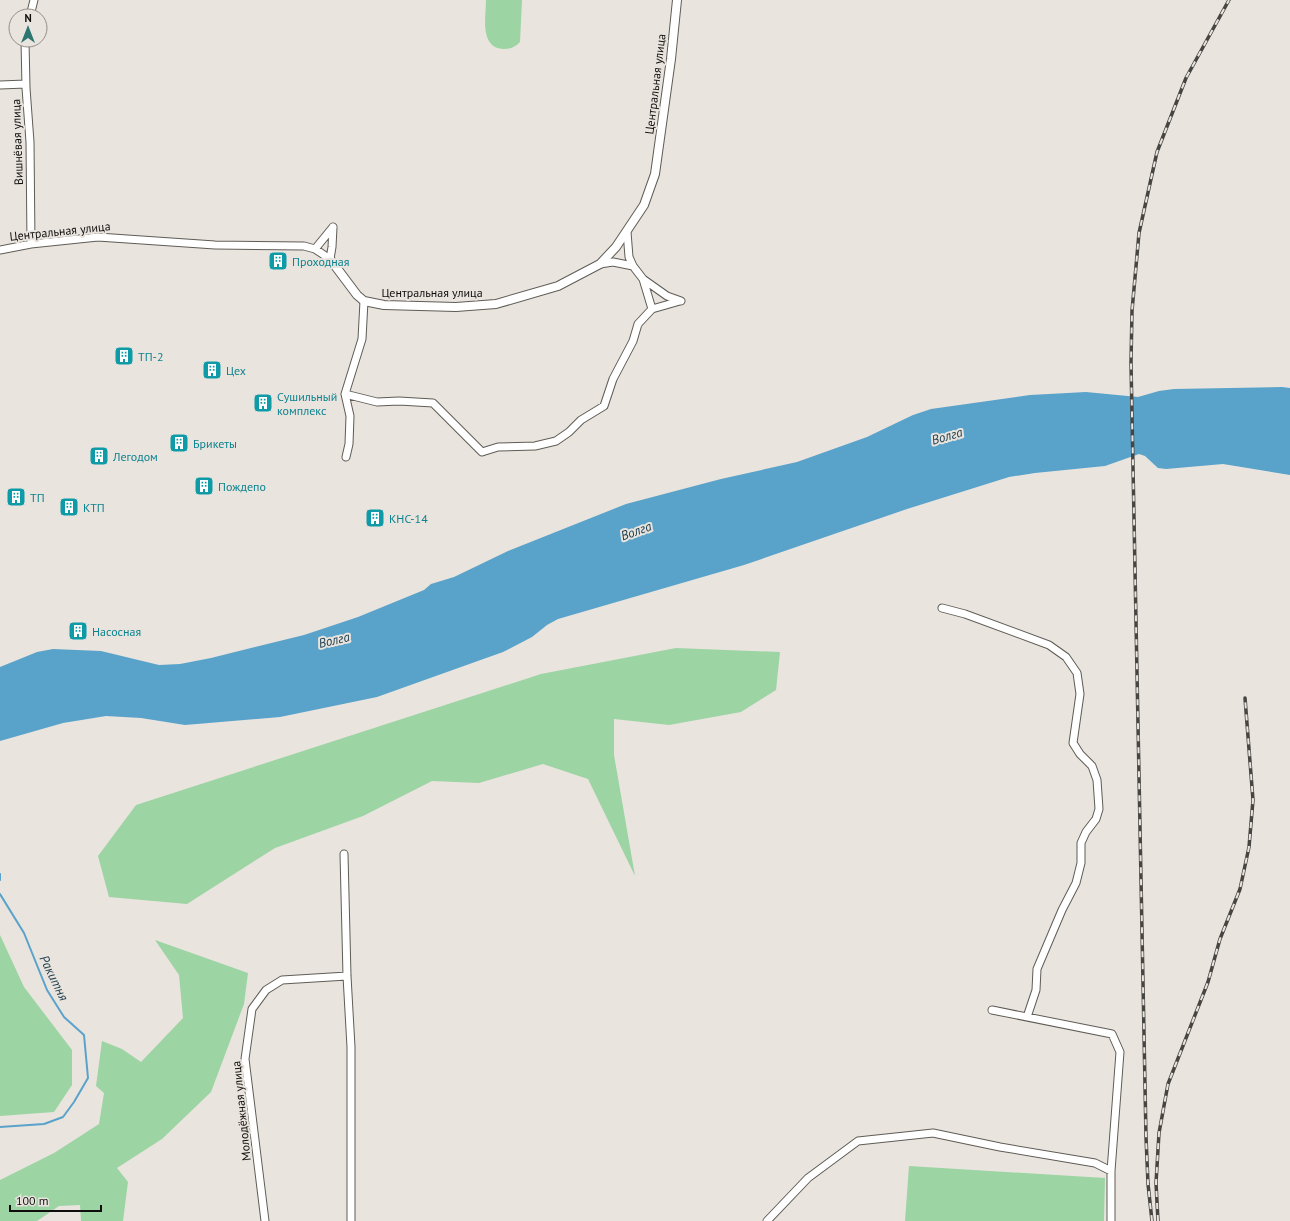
<svg xmlns="http://www.w3.org/2000/svg" width="1290" height="1221" viewBox="0 0 1290 1221" font-family="'PT Sans',sans-serif">
<style>
.green{fill:#9cd4a3}
.water{fill:#59a2ca}
.lines{fill:none;stroke-linecap:round;stroke-linejoin:round}
.stream{stroke:#59a2ca;stroke-width:2}
.minor-casing{stroke:#5f5c56;stroke-width:9}
.tertiary-casing{stroke:#5f5c56;stroke-width:10}
.minor{stroke:#fff;stroke-width:7}
.tertiary{stroke:#fff;stroke-width:8}
.rail-casing{stroke:#474542;stroke-width:3.5}
.rail{stroke:#e9e4de;stroke-width:2;stroke-dasharray:6;stroke-linecap:butt}
.labels{text-anchor:middle;dominant-baseline:central;stroke-width:4;stroke-linejoin:round;paint-order:stroke}
.street-label{font-size:12px;fill:#0f0e0c;stroke:#e9e4de}
.culture-label{font-size:12px;fill:#0d838f;stroke:#e9e4de;text-anchor:start}
.water-label{font-size:13px;font-style:italic;fill:#1b3c4d;stroke:#e9e4de}
</style>
<rect width="100%" height="100%" fill="#e9e4de"/>
<path class="green" d="M486,0H522L520,42C515,47 511,49 504,49C479,48 486,17 486,0Z
M676,648L780,652L776,690L741,712L669,725L614,719V755L635,876L588,779L543,764L479,783L432,781L363,816L275,848L187,904L109,897L98,856L136,805L541,674Z
M0,935L24,987L72,1050V1085L54,1112L0,1116Z
M155,940L248,973L244,1004L211,1092L162,1139L117,1168L128,1182L123,1221H81L80,1205L59,1206L37,1221H0V1180L54,1153L99,1124L104,1093L96,1086L102,1041L122,1049L141,1062L183,1018L179,975Z
M909,1166L1105,1178L1104,1221H905Z"/>
<path class="water" d="M1282,387L1290,388V475L1223,464L1166,469L1158,468L1145,456L1139,454L1105,466L1035,473L1009,477L907,509L744,565L558,619L547,625L532,637L503,652L377,697L280,717L185,725L141,718L106,716L63,723L0,741V667L37,652L53,649L101,651L159,665L180,664L211,658L304,635L358,617L424,590L431,584L454,577L508,551L626,504L721,479L797,462L867,437L913,415L931,409L1030,395L1086,392L1138,397L1159,391L1174,389Z"/>
<g class="lines">
<path class="stream" d="M0,874V880
M0,894L24,933L47,990L64,1017L84,1035L88,1078L74,1102L63,1117L44,1124L0,1127"/>
<defs>
<path id="minor" d="M30,16L34,0
M25,40L26,88L30,142L31,244
M0,85L26,84
M627,232L629,257L633,266L643,279L652,309
M315,249L333,227
M0,250L31,244L98,237L215,245L304,246L315,249L330,259L332,247L333,227
M600,264L613,262L633,266
M643,279L667,296L681,301
M652,309L680,301
M345,394L377,402L399,401L433,403L482,452L498,447L535,446L556,441L569,432L581,420L604,406L613,379L633,341L638,324L652,309
M346,457L349,444L350,416L345,394L362,339L364,301
M942,608L965,614L1049,645L1066,657L1077,673L1080,694L1073,743L1080,754L1092,766L1097,780L1099,809L1096,819L1086,832L1081,843V863L1076,883L1062,910L1037,969L1036,990L1027,1017
M344,854L347,976L351,1047V1221
M992,1010L1112,1034L1120,1052L1111,1171V1221
M265,1221L245,1059L252,1009L266,990L282,980L347,976
M767,1221L808,1178L858,1141L933,1133L1000,1147L1095,1163L1111,1171"/>
<path id="tertiary" d="M330,259L357,295L364,301L384,305L456,307L496,304L558,286L600,264L616,247L644,205L655,174L671,59L677,0"/>
</defs>
<use href="#minor" class="minor-casing"/>
<use href="#tertiary" class="tertiary-casing"/>
<use href="#minor" class="minor"/>
<use href="#tertiary" class="tertiary"/>
<defs>
<path id="rail" d="M1152,1221L1148,1184L1146,1137L1131,363L1132,311L1139,233L1157,152L1186,78L1229,0
M1158,1221L1156,1183L1159,1133L1168,1084L1208,982L1220,939L1240,889L1249,847L1253,800L1245,698"/>
</defs>
<use href="#rail" class="rail-casing"/>
<use href="#rail" class="rail"/>
</g>
<defs>
<symbol id="building-square" viewBox="-11 -11 22 22"><rect x="-9" y="-9" width="18" height="18" rx="4" fill="#0f9aa8" stroke="#e9e4de"/><path d="M-4-6H4V6H1V3H-1V6H-4ZM-2.5-4.3h1.7v1.8h-1.7ZM.8-4.3h1.7v1.8H.8ZM-2.5-1h1.7V.8h-1.7ZM.8-1h1.7V.8H.8Z" fill="#fff"/></symbol>
</defs>
<g fill-rule="evenodd">
<use href="#building-square" x="267" y="250" width="22" height="22"/>
<use href="#building-square" x="113" y="345" width="22" height="22"/>
<use href="#building-square" x="201" y="359" width="22" height="22"/>
<use href="#building-square" x="252" y="392" width="22" height="22"/>
<use href="#building-square" x="168" y="432" width="22" height="22"/>
<use href="#building-square" x="88" y="445" width="22" height="22"/>
<use href="#building-square" x="193" y="475" width="22" height="22"/>
<use href="#building-square" x="5" y="486" width="22" height="22"/>
<use href="#building-square" x="58" y="496" width="22" height="22"/>
<use href="#building-square" x="364" y="507" width="22" height="22"/>
<use href="#building-square" x="67" y="620" width="22" height="22"/>
</g>
<g class="labels">
<g class="street-label">
<text transform="translate(655 84) rotate(-83)">Центральная улица</text>
<text transform="translate(17 142) rotate(-92)">Вишнёвая улица</text>
<text transform="translate(60 231) rotate(-6)">Центральная улица</text>
<text x="432" y="292">Центральная улица</text>
<text transform="translate(241 1111) rotate(-96)">Молодёжная улица</text>
</g>
<g class="culture-label">
<text x="292" y="261">Проходная</text>
<text x="138" y="356">ТП-2</text>
<text x="226" y="370">Цех</text>
<text x="277" y="396">Сушильный<tspan x="277" dy="14">комплекс</tspan></text>
<text x="193" y="443">Брикеты</text>
<text x="113" y="456">Легодом</text>
<text x="218" y="486">Пождепо</text>
<text x="30" y="497">ТП</text>
<text x="83" y="507">КТП</text>
<text x="389" y="518">КНС-14</text>
<text x="92" y="631">Насосная</text>
</g>
<g class="water-label">
<text transform="translate(947 436) rotate(-16)">Волга</text>
<text transform="translate(636 531) rotate(-20)">Волга</text>
<text transform="translate(334 640) rotate(-13)">Волга</text>
<text transform="translate(54 978) rotate(64)">Ракитня</text>
</g>
</g>
<g transform="translate(28 28)"><circle r="19" fill="#e9e4de" stroke="#928e8a"/>
<path d="M0-3L7 15L0 10L-7 15Z" fill="#2c7570"/>
<text y="-6" font-size="11" font-weight="bold" text-anchor="middle" fill="#0f0e0c">N</text>
</g>
<path d="M10 1205v6h91v-6" fill="none" stroke="#0f0e0c" stroke-width="2"/>
<text x="16" y="1205" font-size="12" fill="#0f0e0c" stroke="#e9e4de" stroke-width="3" paint-order="stroke">100 m</text>
</svg>
